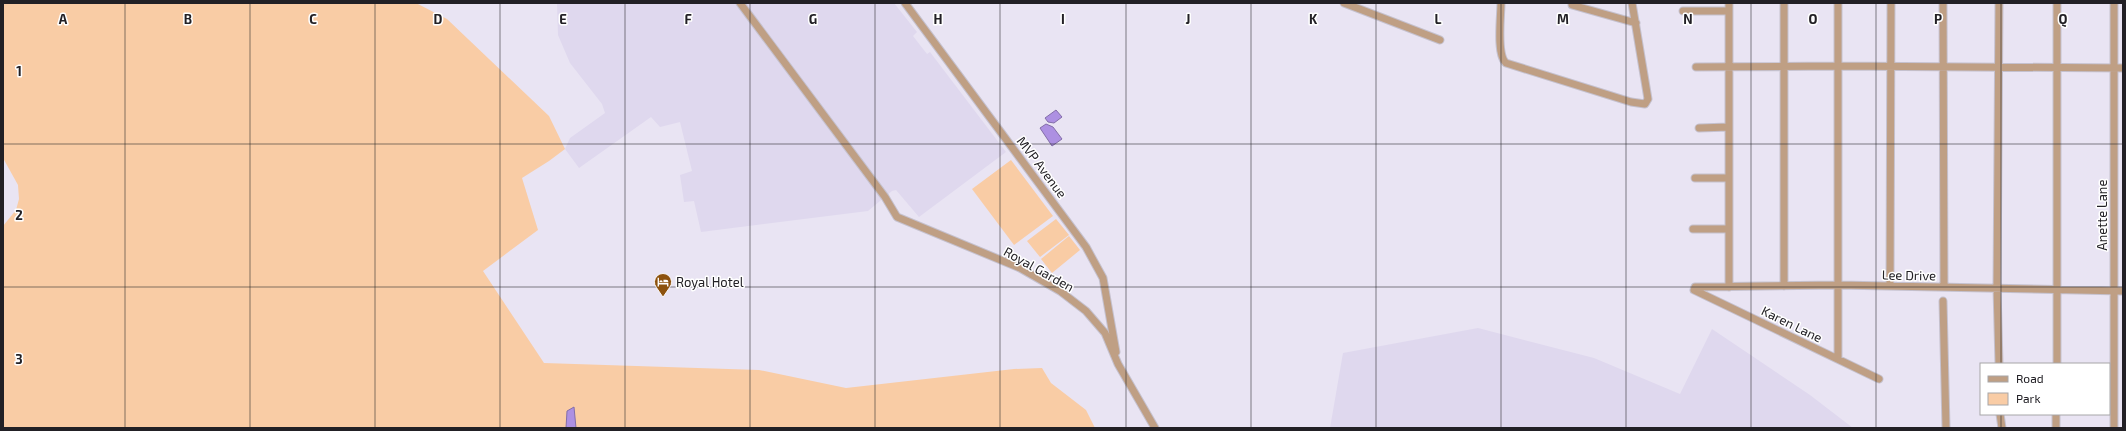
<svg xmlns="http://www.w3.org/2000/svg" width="2126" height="431" viewBox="0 0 2126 431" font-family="'Exo 2',sans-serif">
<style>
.built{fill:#dfd8ee}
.green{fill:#f9cca5}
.water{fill:#ad90e2;stroke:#836ea9}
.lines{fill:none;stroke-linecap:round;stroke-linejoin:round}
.street-casing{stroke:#c5c1ce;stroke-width:9}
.street{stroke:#bf9f84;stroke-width:7}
.grid{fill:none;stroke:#222025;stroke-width:1;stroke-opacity:0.55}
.labels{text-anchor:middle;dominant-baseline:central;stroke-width:3;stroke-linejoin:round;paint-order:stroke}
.street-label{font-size:13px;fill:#222025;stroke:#fff}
.poi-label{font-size:13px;fill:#222025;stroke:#fff;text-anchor:start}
.grid-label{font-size:13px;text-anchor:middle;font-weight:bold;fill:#222025;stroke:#fff;stroke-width:3;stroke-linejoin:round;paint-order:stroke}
</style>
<rect width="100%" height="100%" fill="#e9e4f3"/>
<path class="built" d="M557,3H894L917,32L913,36L927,54L930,52L1006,152L919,217L896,190L892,191L868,211L701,232L694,201L684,202L680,175L692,171L680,122L660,127L651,117L579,168L565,149L570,138L605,113L602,104L570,63L558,35Z
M1478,328L1594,358L1680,394L1712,329L1810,395L1853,428H1330L1343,353Z"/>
<path class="green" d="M3,3H416L447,19L549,116L565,149L549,161L522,178L538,230L483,271L544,363L759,370L846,388L1014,369L1042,368L1051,383L1086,410L1095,428H3V226L16,210L19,199L18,185L3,158Z
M1011,160L1053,216L1014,245L972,189Z
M1056,219L1069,235L1040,257L1027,241Z
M1069,236L1080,250L1052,273L1041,259Z"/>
<path class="water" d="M1056,110L1062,117L1054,123L1048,122L1045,118Z
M1046,124L1053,127L1062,139L1052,146L1040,128Z
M574,407L576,428H566L567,411Z"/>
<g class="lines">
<defs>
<path id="street" d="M740,3L885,197L897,217L1020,268L1060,291L1086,311L1105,333L1118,364L1155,428
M905,3L1086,247L1103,278L1116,352
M1344,3L1440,40
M1501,3C1501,16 1496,55 1506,63L1631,102L1645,104L1648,99L1632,3
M1572,3V5L1636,23
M1784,3V286
M1838,3V359
M1943,3L1944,287
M1683,11H1729
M1696,67L1838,66L2123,68
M1699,128L1729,127
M1695,178H1729
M1693,229H1729
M1890,286L1891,3
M1729,287V3
M1943,301L1946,428
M1999,364L1997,288L1999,3
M2057,364V3
M1879,379L1694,290L1695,287L1839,285L2123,291
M2000,414L2002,428
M2056,428V414
M2114,428V3"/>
</defs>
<use href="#street" class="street-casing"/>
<use href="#street" class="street"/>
</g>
<path class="grid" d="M125,3V428M250,3V428M375,3V428M500,3V428M625,3V428M750,3V428M875,3V428M1000,3V428M1126,3V428M1251,3V428M1376,3V428M1501,3V428M1626,3V428M1751,3V428M1876,3V428M2001,3V364M3,144H2123M3,287H2123M2001,414V428"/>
<defs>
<symbol id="hotel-pin" viewBox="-11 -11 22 30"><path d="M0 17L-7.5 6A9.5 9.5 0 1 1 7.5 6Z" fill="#8d520e" stroke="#fff"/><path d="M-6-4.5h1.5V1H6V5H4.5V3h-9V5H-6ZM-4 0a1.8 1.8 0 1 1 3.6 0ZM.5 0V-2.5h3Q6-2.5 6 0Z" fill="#fff"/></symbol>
</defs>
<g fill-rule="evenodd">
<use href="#hotel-pin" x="653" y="272" width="20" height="27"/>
</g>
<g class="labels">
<g class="street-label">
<text transform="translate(1042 167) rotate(53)">MVP Avenue</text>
<text transform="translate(2102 215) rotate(-90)">Anette Lane</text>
<text transform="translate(1039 269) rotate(29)">Royal Garden</text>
<text transform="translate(1909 275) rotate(1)">Lee Drive</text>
<text transform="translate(1792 324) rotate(26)">Karen Lane</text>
</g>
<g class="poi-label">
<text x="676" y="282">Royal Hotel</text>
</g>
</g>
<g class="grid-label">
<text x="63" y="24">A</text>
<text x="188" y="24">B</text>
<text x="313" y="24">C</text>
<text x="438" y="24">D</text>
<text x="563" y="24">E</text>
<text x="688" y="24">F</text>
<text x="813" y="24">G</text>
<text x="938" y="24">H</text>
<text x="1063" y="24">I</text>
<text x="1188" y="24">J</text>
<text x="1313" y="24">K</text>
<text x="1438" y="24">L</text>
<text x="1563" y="24">M</text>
<text x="1688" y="24">N</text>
<text x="1813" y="24">O</text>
<text x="1938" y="24">P</text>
<text x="2063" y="24">Q</text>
<text x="19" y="76">1</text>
<text x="19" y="220">2</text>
<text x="19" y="364">3</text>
</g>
<rect width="2126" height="431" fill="none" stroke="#222025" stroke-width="8"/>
<rect x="1980" y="363" width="130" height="52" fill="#ffffff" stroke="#a7a6a8"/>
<rect x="1988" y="376" width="20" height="6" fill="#bf9f84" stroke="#a7a6a8"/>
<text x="2016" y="383" font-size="12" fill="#222025">Road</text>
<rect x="1988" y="393" width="20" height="12" fill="#f9cca5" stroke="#a7a6a8"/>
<text x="2016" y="403" font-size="12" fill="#222025">Park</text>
</svg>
